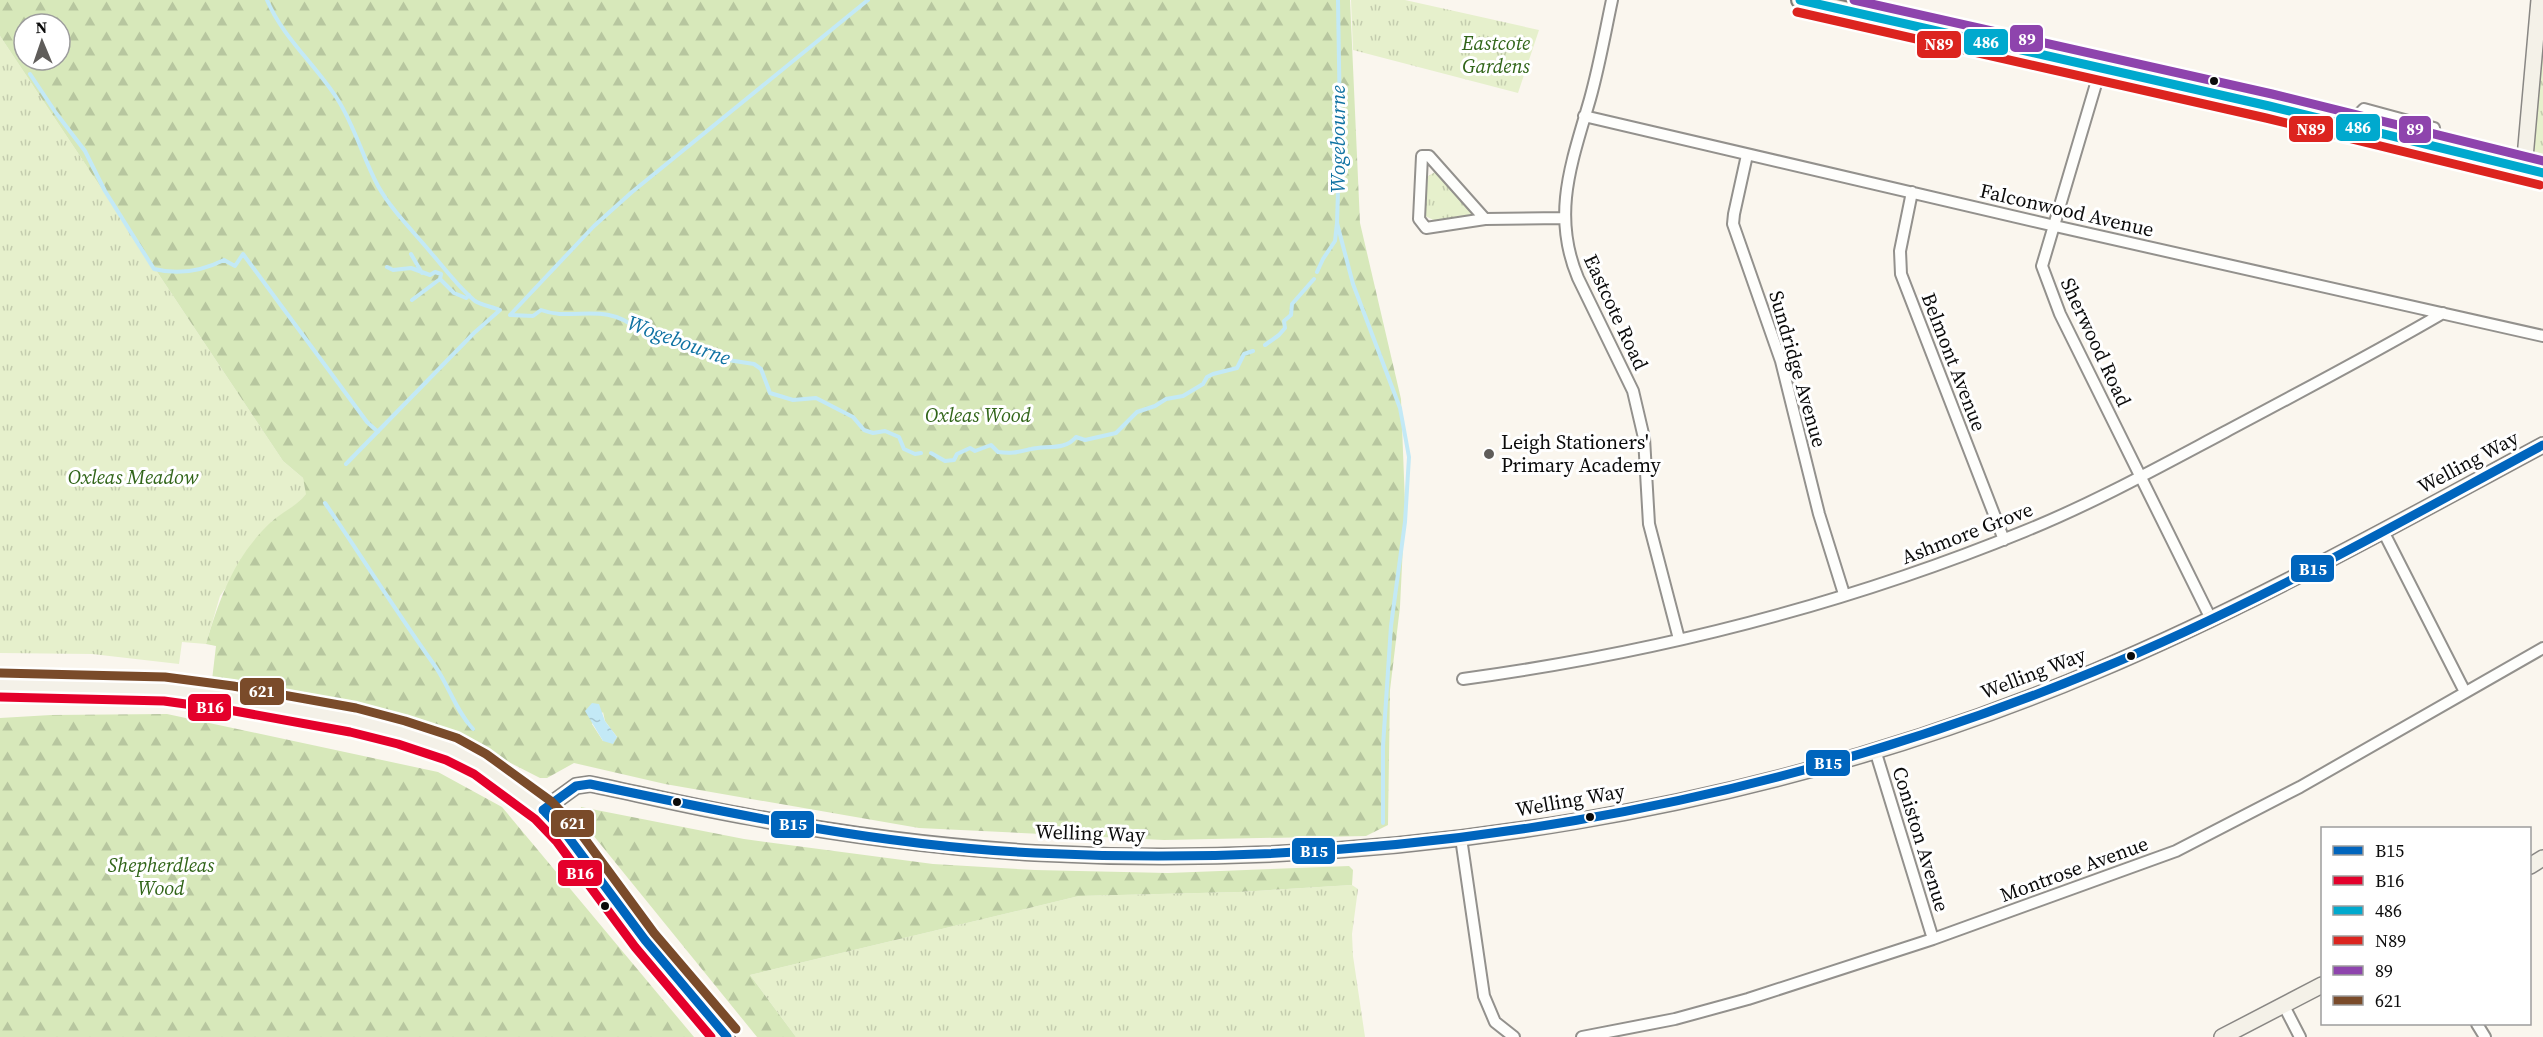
<svg xmlns="http://www.w3.org/2000/svg" width="2543" height="1037" viewBox="0 0 2543 1037" font-family="'Source Serif 4',serif">
<style>
.grass{fill:url(#grass-tufts)}
.forest{fill:url(#forest-firs);fill-rule:evenodd}
.water{fill:url(#water-ripples)}
.lines{fill:none;stroke-linecap:round;stroke-linejoin:round}
.stream{stroke:#c3e9f6;stroke-width:4}
.street-casing{stroke:#93918d;stroke-width:14}
.secondary-casing{stroke:#898784;stroke-width:18}
.primary-casing{stroke:#807e7a;stroke-width:20}
.street{stroke:#fefefc;stroke-width:10}
.secondary{stroke:#f4f1e8;stroke-width:15}
.primary{stroke:#ece5d6;stroke-width:16}
.bus-1-casing{stroke:#fff;stroke-width:14}
.bus-2-casing{stroke:#fff;stroke-width:14}
.bus-3-casing{stroke:#fff;stroke-width:14}
.bus-4-casing{stroke:#fff;stroke-width:14}
.bus-5-casing{stroke:#fff;stroke-width:14}
.bus-6-casing{stroke:#fff;stroke-width:14}
.bus-1{stroke:#0065bd;stroke-width:9}
.bus-2{stroke:#e4002b;stroke-width:9}
.bus-3{stroke:#00a9ce;stroke-width:9}
.bus-4{stroke:#dc241f;stroke-width:9}
.bus-5{stroke:#8e44ad;stroke-width:9}
.bus-6{stroke:#7a4b2a;stroke-width:9}
.bus-dot{fill:#0b0b0b;stroke:#fff;stroke-width:2}
.poi-dot{fill:#5f5d5a;stroke:#fff;stroke-width:2}
.labels{text-anchor:middle;dominant-baseline:central;stroke-width:6;stroke-linejoin:round;paint-order:stroke}
.park-label{font-size:20px;font-style:italic;fill:#316519;stroke:#fff}
.street-label{font-size:20px;fill:#0b0b0b;stroke:#fff}
.poi-label{font-size:20px;fill:#0b0b0b;stroke:#fff;text-anchor:start}
.water-label{font-size:21px;font-style:italic;fill:#0f72a2;stroke:#fff}
.line-badge{stroke:#fff;stroke-width:2}
.badge-label{font-size:16px;text-anchor:middle;font-weight:bold;fill:#fff}
</style>
<defs>
<pattern id="grass-tufts" width="24" height="20" patternUnits="userSpaceOnUse" patternTransform="scale(1.5)"><rect width="24" height="20" fill="#e6f0cc"/><path d="M3 7l-1-3M5 7V3M7 7l1-3M15 17l-1-3M17 17v-4M19 17l1-3" fill="none" stroke="#c4ccae"/></pattern>
<pattern id="forest-firs" width="22" height="20" patternUnits="userSpaceOnUse" patternTransform="scale(1.5)"><rect width="22" height="20" fill="#d7e8ba"/><path d="M5 1l3.5 6h-7zM16 11l3.5 6h-7z" fill="#b7c69f"/></pattern>
<pattern id="water-ripples" width="26" height="14" patternUnits="userSpaceOnUse" patternTransform="scale(1.5)"><rect width="26" height="14" fill="#c3e9f6"/><path d="M2 4q2-2 4 0t4 0M15 11q2-2 4 0t4 0" fill="none" stroke="#a6c6d2"/></pattern>
</defs>
<rect width="100%" height="100%" fill="#faf6ee"/>
<path class="grass" d="M1351,0H1405L1539,30L1518,93L1353,50Z
M2543,33V155L2531,150Z
M0,36L283,461L303,478L307,493L301,501L272,521L220,596L206,644L182,642L179,664L92,654L0,653Z
M1435,172L1437,174L1475,216L1438,222L1425,216V178Z
M1352,885L1358,889L1352,934L1353,956L1365,1037H796L750,975L1079,896L1239,892Z"/>
<path class="forest" d="M0,0H1350L1360,223L1401,399L1405,504L1400,607L1390,690L1388,825L1366,836L1164,840L919,828L665,784L574,763L547,778H540L440,727L400,713L299,693L212,680L216,646L206,644C220,597 234,557 271,522C282,512 297,506 306,494L303,478L283,461L0,36ZM24,24H60V60H24ZM603,712L605,721L617,737L603,741L592,724Z
M167,714L438,772L502,807L694,1037H0V718L51,715Z
M581,807L744,839L933,864L1035,870L1168,873L1349,866L1353,870L1352,885L1239,892L1079,896L750,975L796,1037H757L580,819Z"/>
<path class="water" d="M592,703L599,704L605,721L617,737L613,744L603,741L585,711Z"/>
<g class="lines">
<path class="stream" d="M267,0C283,38 316,65 338,100C355,127 363,158 378,186C392,211 414,232 432,254C446,270 459,288 475,301C481,305 493,307 500,310
M30,74L56,113L85,151L105,191L154,269C178,275 202,271 224,260L235,266L243,254L367,422L378,432
M1337,223L1353,284L1400,408L1409,457L1405,522L1391,626L1383,746V823
M411,254L422,273
M387,267L393,270L411,268L430,275L435,272L441,274L440,279L454,293L466,298L469,295
M1317,272L1323,259L1335,241L1337,223L1340,125L1338,0
M412,300L440,279
M510,315L594,226L632,192L868,0
M510,315L533,316L541,310C572,322 604,301 637,329L644,326L652,328L663,335L705,348L728,360L754,364L761,369L770,393L793,400L816,398L853,417L864,430L873,433L885,431L899,437L904,449L915,454L921,453
M1265,345L1279,335L1285,328L1284,321L1291,315L1292,304L1314,279
M931,453L945,461L954,460L957,454L970,448L975,451L991,445L998,452C1012,454 1018,452 1031,449C1046,445 1065,451 1076,437L1085,440L1116,433L1137,412L1155,406L1166,399L1183,396L1203,384L1207,377L1213,374L1237,368L1244,354L1253,351
M346,464L474,333L500,310
M325,503C362,557 397,613 435,666C449,686 456,711 473,729"/>
<defs>
<path id="street" d="M1612,0C1605,33 1599,67 1590,99C1572,162 1551,214 1578,278L1633,391L1644,438L1649,524L1679,639
M2101,67L2042,266L2060,314L2211,619
M1584,116L2055,226L2543,336
M2353,127L2356,117L2364,109L2434,128L2435,135L2433,147
M1747,155L1734,214L1733,224L1781,361L1819,514L1844,594
M1912,192L1900,251L1901,274L2004,540
M1485,219L1429,156H1422L1419,219L1426,228L1485,219L1564,218
M2383,531L2465,692
M1463,679C1654,653 1847,604 2025,531C2094,503 2159,467 2225,432C2298,393 2371,355 2443,313
M1875,750L1933,939
M1461,838L1484,996L1495,1022L1514,1037
M2284,1006L2300,1037
M2477,1024L2485,1037
M1582,1037L1675,1019L1748,999L1933,939L2176,851L2300,787L2543,648"/>
<path id="secondary" d="M2524,169L2539,0
M0,685L165,689L231,698L353,720L401,732L451,749L480,764L543,810L566,834L645,940L727,1037
M543,810L576,786L590,784C644,795 697,808 750,817C844,835 940,847 1035,853C1390,872 1768,810 2096,671C2250,606 2396,524 2543,445
M2530,866L2543,858
M2222,1037L2322,985"/>
<path id="primary" d="M1800,0L2269,106L2543,173"/>
</defs>
<use href="#street" class="street-casing"/>
<use href="#secondary" class="secondary-casing"/>
<use href="#primary" class="primary-casing"/>
<use href="#street" class="street"/>
<use href="#secondary" class="secondary"/>
<use href="#primary" class="primary"/>
<defs>
<path id="bus-1" d="M543,810L576,786L590,784C737,815 884,846 1035,853C1397,871 1760,809 2095,671C2250,608 2396,524 2543,445
M543,810L566,834L645,940L727,1037"/>
<path id="bus-2" d="M0,697L164,701L229,710L350,732L398,744L446,760L474,774L535,819L557,842L635,947L711,1037"/>
<path id="bus-3" d="M1800,0L2269,106L2543,173"/>
<path id="bus-4" d="M1797,12L2266,118L2540,185"/>
<path id="bus-5" d="M1854,0L2272,94L2543,161"/>
<path id="bus-6" d="M0,673L165,677L233,686L356,708L405,721L457,738L486,754L552,802L576,827L654,933L736,1029"/>
</defs>
<use href="#bus-1" class="bus-1-casing"/>
<use href="#bus-2" class="bus-2-casing"/>
<use href="#bus-3" class="bus-3-casing"/>
<use href="#bus-4" class="bus-4-casing"/>
<use href="#bus-5" class="bus-5-casing"/>
<use href="#bus-6" class="bus-6-casing"/>
<use href="#bus-1" class="bus-1"/>
<use href="#bus-2" class="bus-2"/>
<use href="#bus-3" class="bus-3"/>
<use href="#bus-4" class="bus-4"/>
<use href="#bus-5" class="bus-5"/>
<use href="#bus-6" class="bus-6"/>
</g>
<g class="bus-dot">
<circle cx="2214" cy="81" r="5"/>
<circle cx="2131" cy="656" r="5"/>
<circle cx="677" cy="802" r="5"/>
<circle cx="1590" cy="817" r="5"/>
<circle cx="605" cy="906" r="5"/>
</g>
<circle class="poi-dot" cx="1489" cy="454" r="6"/>
<g class="labels">
<g class="park-label">
<text x="1496" y="43">Eastcote<tspan x="1496" dy="23">Gardens</tspan></text>
<text x="978" y="415">Oxleas Wood</text>
<text x="133" y="477">Oxleas Meadow</text>
<text x="161" y="865">Shepherdleas<tspan x="161" dy="23">Wood</tspan></text>
</g>
<g class="street-label">
<text transform="translate(2067 210) rotate(13)">Falconwood Avenue</text>
<text transform="translate(1616 312) rotate(65)">Eastcote Road</text>
<text transform="translate(2096 342) rotate(65)">Sherwood Road</text>
<text transform="translate(1954 362) rotate(69)">Belmont Avenue</text>
<text transform="translate(1798 369) rotate(74)">Sundridge Avenue</text>
<text transform="translate(2468 462) rotate(-28)">Welling Way</text>
<text transform="translate(1967 533) rotate(-21)">Ashmore Grove</text>
<text transform="translate(2033 673) rotate(-21)">Welling Way</text>
<text transform="translate(1570 800) rotate(-10)">Welling Way</text>
<text transform="translate(1090 833) rotate(2)">Welling Way</text>
<text transform="translate(1921 839) rotate(73)">Coniston Avenue</text>
<text transform="translate(2074 869) rotate(-20)">Montrose Avenue</text>
</g>
<g class="poi-label">
<text x="1501" y="442">Leigh Stationers'<tspan x="1501" dy="23">Primary Academy</tspan></text>
</g>
<g class="water-label">
<text transform="translate(1337 139) rotate(-90)">Wogebourne</text>
<text transform="translate(679 340) rotate(20)">Wogebourne</text>
</g>
</g>
<g class="line-badge">
<rect x="2009" y="24" width="35" height="29" rx="6" fill="#8e44ad"/>
<rect x="1963" y="28" width="46" height="28" rx="6" fill="#00a9ce"/>
<rect x="1916" y="30" width="46" height="29" rx="6" fill="#dc241f"/>
<rect x="2335" y="113" width="46" height="29" rx="6" fill="#00a9ce"/>
<rect x="2288" y="115" width="46" height="28" rx="6" fill="#dc241f"/>
<rect x="2398" y="115" width="34" height="29" rx="6" fill="#8e44ad"/>
<rect x="2290" y="554" width="45" height="29" rx="6" fill="#0065bd"/>
<rect x="239" y="677" width="46" height="29" rx="6" fill="#7a4b2a"/>
<rect x="187" y="693" width="45" height="29" rx="6" fill="#e4002b"/>
<rect x="1805" y="749" width="46" height="28" rx="6" fill="#0065bd"/>
<rect x="550" y="809" width="45" height="29" rx="6" fill="#7a4b2a"/>
<rect x="770" y="810" width="45" height="29" rx="6" fill="#0065bd"/>
<rect x="1291" y="837" width="45" height="28" rx="6" fill="#0065bd"/>
<rect x="557" y="859" width="46" height="28" rx="6" fill="#e4002b"/>
</g>
<g class="badge-label">
<text x="2027" y="45">89</text>
<text x="1986" y="48">486</text>
<text x="1939" y="50">N89</text>
<text x="2358" y="133">486</text>
<text x="2311" y="135">N89</text>
<text x="2415" y="135">89</text>
<text x="2313" y="575">B15</text>
<text x="262" y="697">621</text>
<text x="210" y="713">B16</text>
<text x="1828" y="769">B15</text>
<text x="573" y="829">621</text>
<text x="793" y="830">B15</text>
<text x="1314" y="857">B15</text>
<text x="580" y="879">B16</text>
</g>
<rect x="2321" y="827" width="210" height="198" fill="#ffffff" stroke="#9d9d9d" stroke-width="1.5"/>
<rect x="2333" y="846" width="30" height="9" fill="#0065bd" stroke="#9d9d9d" stroke-width="1.5"/>
<text x="2375" y="857" font-size="18" fill="#0b0b0b">B15</text>
<rect x="2333" y="876" width="30" height="9" fill="#e4002b" stroke="#9d9d9d" stroke-width="1.5"/>
<text x="2375" y="887" font-size="18" fill="#0b0b0b">B16</text>
<rect x="2333" y="906" width="30" height="9" fill="#00a9ce" stroke="#9d9d9d" stroke-width="1.5"/>
<text x="2375" y="917" font-size="18" fill="#0b0b0b">486</text>
<rect x="2333" y="936" width="30" height="9" fill="#dc241f" stroke="#9d9d9d" stroke-width="1.5"/>
<text x="2375" y="947" font-size="18" fill="#0b0b0b">N89</text>
<rect x="2333" y="966" width="30" height="9" fill="#8e44ad" stroke="#9d9d9d" stroke-width="1.5"/>
<text x="2375" y="977" font-size="18" fill="#0b0b0b">89</text>
<rect x="2333" y="996" width="30" height="9" fill="#7a4b2a" stroke="#9d9d9d" stroke-width="1.5"/>
<text x="2375" y="1007" font-size="18" fill="#0b0b0b">621</text>
<g transform="translate(42 42) rotate(358)"><circle r="28" fill="#ffffff" stroke="#9d9d9d" stroke-width="1.5"/>
<path d="M0-4.5L10 22L0 15L-10 22Z" fill="#5f5d5a"/>
<text y="-9" font-size="16" font-weight="bold" text-anchor="middle" fill="#0b0b0b">N</text>
</g>
</svg>
